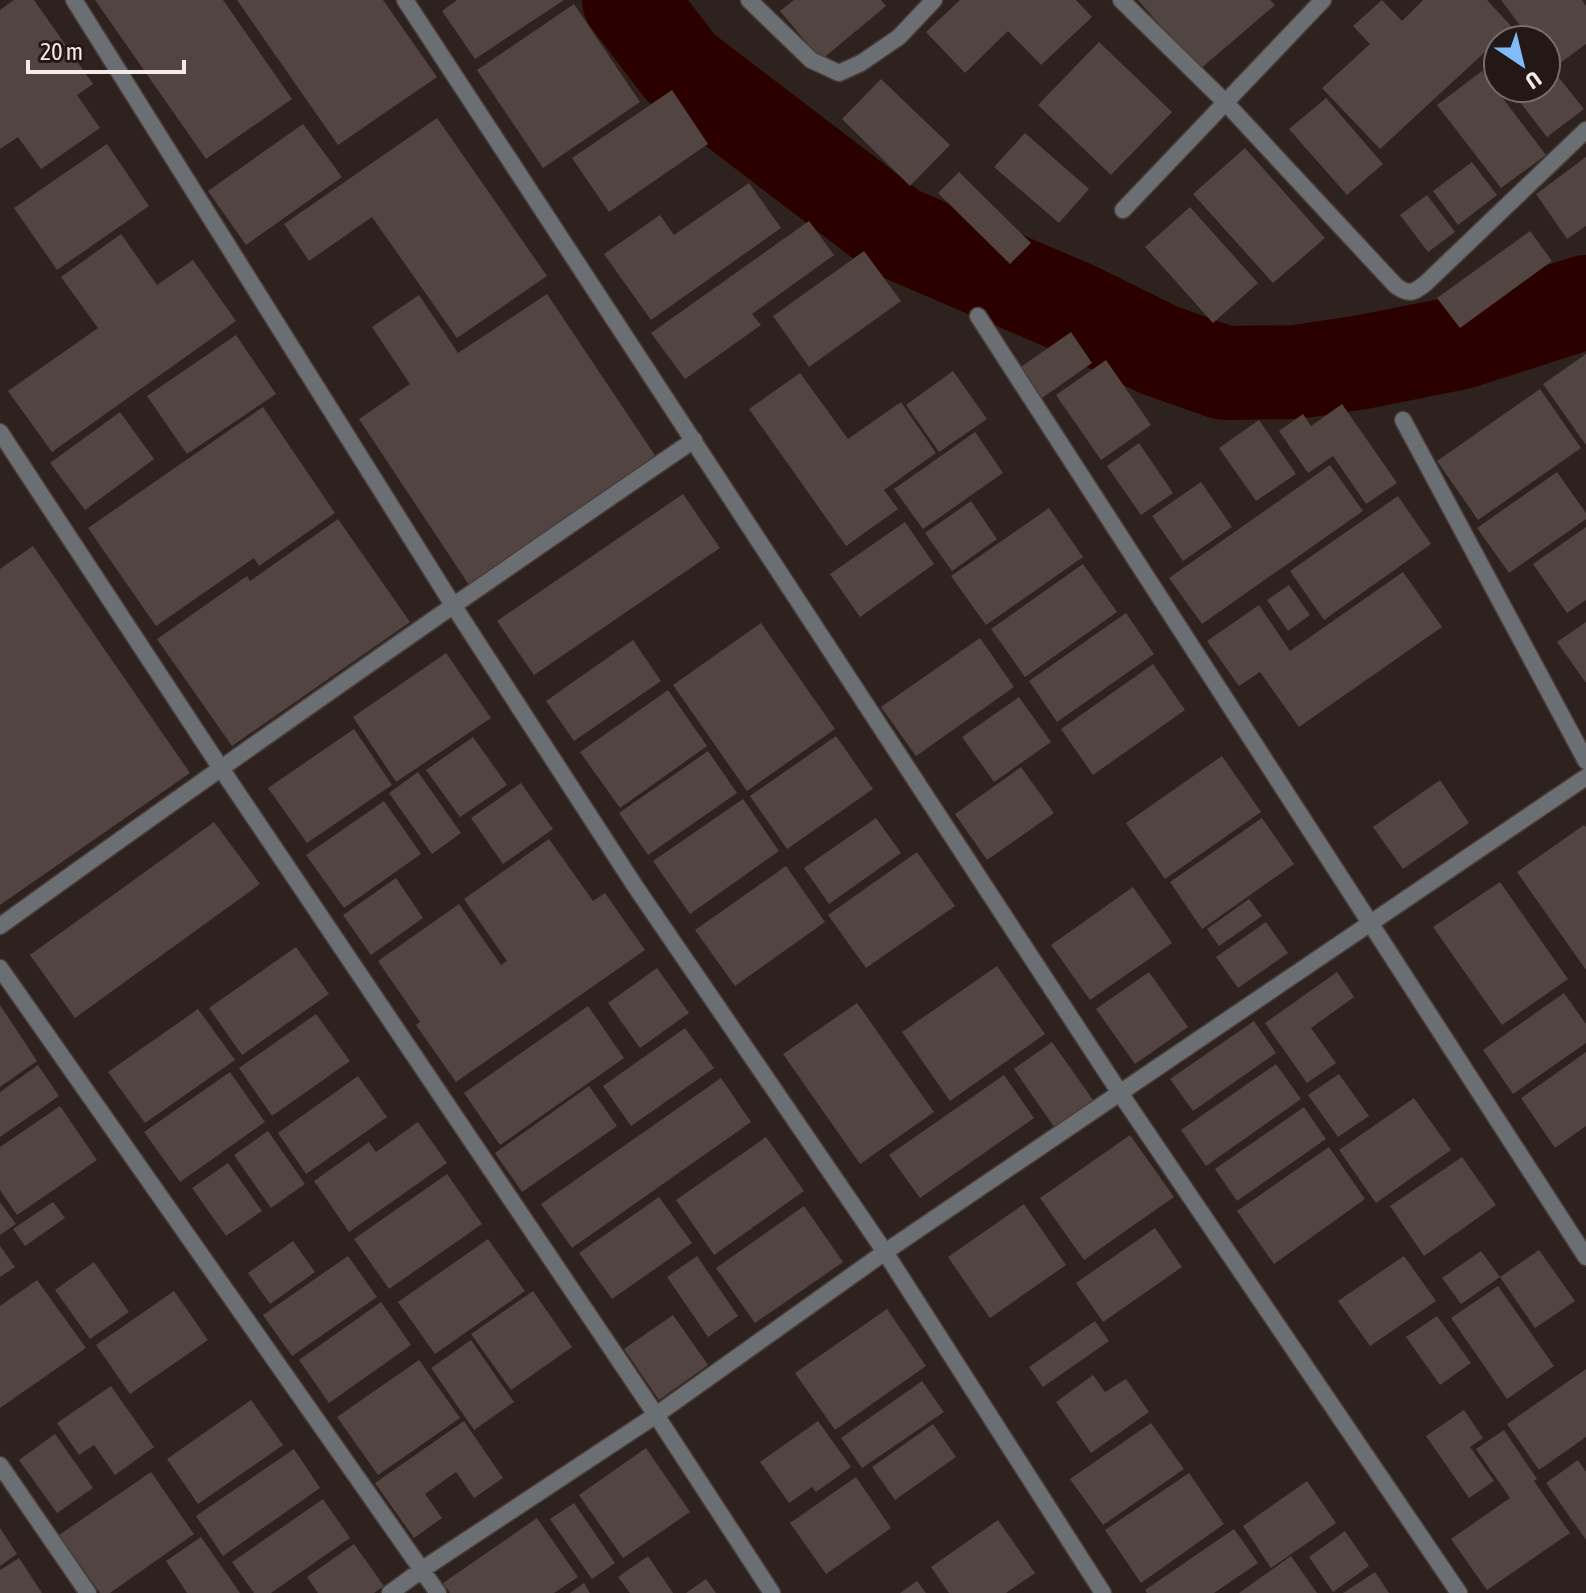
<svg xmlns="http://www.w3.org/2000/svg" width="1586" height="1593" viewBox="0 0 1586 1593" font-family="'Asap Condensed',sans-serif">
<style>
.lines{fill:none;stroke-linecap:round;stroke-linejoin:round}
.river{stroke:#2b0100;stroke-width:94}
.building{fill:#524441}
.minor-casing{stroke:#4a3e3b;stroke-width:19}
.minor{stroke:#6b6f74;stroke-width:16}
</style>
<rect width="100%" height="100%" fill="#2e221f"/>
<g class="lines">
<path class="river" d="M629,0L681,68L896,232L1074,308L1159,350L1224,373L1296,372L1363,362L1458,343L1586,302"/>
</g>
<path class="building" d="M14,0H34L93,84L77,95L100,128L41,169L18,137L0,149V10Z
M95,0H223L292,99L206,159Z
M237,0H383L437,77L338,145Z
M457,0H564L475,59L442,11Z
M794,0H881L886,6L821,60L780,11Z
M960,0H1076L1092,17L1041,65L1008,31L965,73L926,32Z
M1138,0H1270L1275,5L1199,70Z
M1382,0L1402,21L1423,0H1487L1512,27L1380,149L1322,88L1370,44L1353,26Z
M1501,0H1582L1586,6V44L1552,69L1584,109L1547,137L1509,88H1546V40H1531Z
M574,4L640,102L543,168L477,70Z
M1099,42L1172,112L1111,175L1038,105Z
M1482,71L1546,155L1501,188L1437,105Z
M881,79L950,145L910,186L842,119Z
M672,90L708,144L609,212L572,158Z
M1326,98L1383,164L1347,195L1289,129Z
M437,118L547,276L457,338L372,217L309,261L284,224Z
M303,124L342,177L246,245L208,191Z
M1025,133L1089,189L1059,223L994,167Z
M107,144L149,206L57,270L14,208Z
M1245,148L1325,238L1273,283L1193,194Z
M1586,157V226L1567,239L1536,194Z
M1472,162L1497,195L1458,225L1433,191Z
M959,172L1031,243L1010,264L938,193Z
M749,183L781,228L651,320L604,254L660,215L674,235Z
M1427,195L1455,232L1428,252L1400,215Z
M1190,207L1258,283L1213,323L1145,247Z
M809,221L834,255L752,314L761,325L685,379L651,333Z
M1530,231L1552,261L1460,328L1437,298Z
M121,234L157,285L193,260L236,321L52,452L8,391L98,328L61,277Z
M864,251L901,301L809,367L773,316Z
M547,294L658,460L469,585L359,419L410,384L372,327L419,295L458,353Z
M1071,332L1092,363L1039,400L1018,369Z
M236,335L276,394L187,454L147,396Z
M1586,354V445L1543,384Z
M1106,360L1151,425L1101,460L1056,395Z
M953,371L987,419L939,452L906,405Z
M800,373L848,439L901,402L936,453L884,490L898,509L846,546L749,409Z
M1540,389L1581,448L1478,520L1437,461Z
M1342,404L1397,483L1366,504L1333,456L1308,473L1279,431L1303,414L1311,426Z
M263,407L335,513L259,566L254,558L156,626L88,528Z
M120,412L154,459L85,510L50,463Z
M1259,420L1296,474L1256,501L1219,448Z
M975,432L1003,473L923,529L894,489Z
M1139,443L1173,493L1141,515L1107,466Z
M1330,465L1363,511L1202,624L1169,578Z
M1557,472L1586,513V519L1509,573L1477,528Z
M1201,482L1232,527L1183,561L1152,516Z
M683,494L720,548L534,675L497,621Z
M1398,496L1431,544L1324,620L1290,571Z
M971,501L997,539L952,571L925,533Z
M1049,508L1083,557L986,625L951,576Z
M338,519L410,622L232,746L157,639L247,576L250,581Z
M905,522L934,564L860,617L830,574Z
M1586,527V600L1567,613L1533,564Z
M33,546L190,773L0,905V569Z
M1083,564L1117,612L1025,677L991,629Z
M1403,572L1442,627L1299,727L1260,672L1239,686L1207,641L1259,605L1290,651Z
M1289,585L1310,615L1288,631L1267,600Z
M1126,613L1154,654L1057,722L1029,681Z
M1586,622V683L1557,642Z
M761,623L835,729L747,791L673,685Z
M980,638L1014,687L916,756L881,707Z
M633,640L661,681L574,741L546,701Z
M446,653L491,718L396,782L353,717Z
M1153,664L1185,710L1093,775L1061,729Z
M668,690L707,746L620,808L580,752Z
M1019,697L1051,742L994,782L962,737Z
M354,729L392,785L307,843L268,788Z
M836,736L873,789L787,849L750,796Z
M473,737L507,785L460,817L426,770Z
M708,751L737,793L648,855L619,813Z
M1222,756L1261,812L1165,879L1126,823Z
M1021,767L1054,813L987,860L955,814Z
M418,772L461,833L432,854L389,793Z
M1440,780L1469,823L1403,869L1373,827Z
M521,783L553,829L503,864L471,818Z
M743,799L779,851L690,914L653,861Z
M384,801L421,854L344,908L306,855Z
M876,818L901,853L829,904L804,868Z
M1262,818L1294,864L1202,929L1170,882Z
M214,822L260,884L75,1018L30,955Z
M1584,825L1586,827V970L1517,872Z
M549,839L593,901L605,893L645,950L456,1082L416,1025L420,1022L378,961L459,904L501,965L507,961L464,899Z
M917,852L955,906L866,968L828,915Z
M786,866L825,922L735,986L695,930Z
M396,878L423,918L371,955L343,915Z
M1500,882L1568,979L1502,1025L1433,927Z
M1133,887L1172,943L1090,1000L1051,945Z
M1249,899L1262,916L1219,946L1207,929Z
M1266,922L1288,953L1238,988L1216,957Z
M296,947L329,994L242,1055L209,1008Z
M997,966L1045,1034L950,1101L902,1032Z
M657,968L689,1013L640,1048L608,1003Z
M1149,972L1188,1027L1135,1064L1096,1009Z
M1337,972L1354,997L1311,1028L1336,1063L1307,1083L1265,1023Z
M1564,993L1586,1024V1043L1513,1094L1483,1050Z
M857,1003L934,1112L860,1164L783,1054Z
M0,1005L37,1061L0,1087Z
M588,1006L624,1058L500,1145L464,1093Z
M198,1009L235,1060L145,1123L108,1072Z
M316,1014L350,1061L272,1116L239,1068Z
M1254,1021L1276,1053L1193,1111L1170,1079Z
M685,1028L714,1068L631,1126L603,1086Z
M1052,1042L1093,1100L1054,1127L1014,1069Z
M1586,1052V1126L1555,1148L1521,1098Z
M1276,1064L1301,1099L1206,1166L1181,1130Z
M38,1065L59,1096L0,1137V1092Z
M230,1072L265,1122L180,1182L144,1132Z
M1339,1074L1369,1116L1338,1137L1308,1095Z
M1004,1075L1034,1118L920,1198L889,1155Z
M358,1076L387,1117L306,1174L278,1133Z
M721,1078L751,1122L572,1248L541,1204Z
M589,1086L617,1126L522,1192L495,1153Z
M1414,1098L1451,1150L1376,1203L1339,1150Z
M60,1106L97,1160L17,1215L0,1190V1147Z
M1304,1107L1326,1139L1237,1201L1215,1169Z
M418,1122L447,1163L349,1232L314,1181L369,1142L376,1152Z
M268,1131L305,1184L271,1208L234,1155Z
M1130,1135L1174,1197L1084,1260L1040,1198Z
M766,1137L804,1191L714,1255L676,1200Z
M1329,1147L1365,1199L1274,1264L1237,1211Z
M1462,1157L1496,1205L1424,1256L1390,1206Z
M228,1163L262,1211L226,1236L192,1188Z
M447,1174L482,1224L389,1289L354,1239Z
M659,1197L692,1243L612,1299L579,1253Z
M0,1202L16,1224L0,1235Z
M53,1202L65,1218L25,1246L13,1229Z
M1024,1204L1066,1265L990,1318L948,1257Z
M804,1206L843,1262L755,1323L716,1268Z
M1155,1228L1182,1267L1103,1322L1076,1283Z
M488,1239L525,1291L435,1354L398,1302Z
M293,1241L315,1272L270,1304L248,1273Z
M0,1246L15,1267L0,1277Z
M1539,1250L1575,1301L1535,1328L1500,1277Z
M1481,1251L1500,1277L1461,1304L1442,1278Z
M348,1256L377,1297L292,1356L263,1315Z
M697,1256L738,1316L708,1337L667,1277Z
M1404,1256L1436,1301L1370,1346L1338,1301Z
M94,1262L129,1312L90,1339L55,1290Z
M37,1280L86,1348L0,1408V1306Z
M1498,1286L1554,1366L1507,1399L1451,1318Z
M174,1291L208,1340L130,1394L96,1345Z
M533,1291L572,1347L511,1390L471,1334Z
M381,1302L411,1345L329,1403L299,1360Z
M887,1309L926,1366L835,1430L795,1373Z
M673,1315L708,1365L659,1400L624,1349Z
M1437,1316L1471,1363L1440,1385L1406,1337Z
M1095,1321L1109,1341L1043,1387L1029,1367Z
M471,1340L514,1402L474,1430L431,1368Z
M419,1360L460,1418L378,1475L337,1417Z
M1586,1369V1437L1539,1470L1507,1424Z
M1093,1375L1105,1392L1126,1379L1149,1412L1091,1453L1056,1402Z
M922,1381L944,1412L862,1468L841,1438Z
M111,1386L154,1447L115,1475L94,1445L79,1455L57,1423Z
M251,1400L283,1445L198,1504L167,1459Z
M1464,1410L1483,1438L1470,1447L1494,1481L1469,1498L1426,1436Z
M464,1421L503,1478L474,1498L456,1472L425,1494L442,1518L414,1538L375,1483Z
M818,1421L851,1467L816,1492L812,1487L789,1503L760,1462Z
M1151,1423L1184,1469L1103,1525L1070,1479Z
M933,1424L956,1457L895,1500L872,1467Z
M1504,1430L1537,1479L1534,1481L1570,1533L1487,1590L1451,1539L1510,1498L1476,1449Z
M55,1434L93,1488L57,1513L19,1460Z
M646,1448L690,1512L623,1558L579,1495Z
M294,1449L320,1488L223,1556L196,1516Z
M1578,1460L1586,1472V1540L1546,1483Z
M151,1472L194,1534L110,1593H100L59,1535Z
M1189,1473L1224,1524L1141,1583L1105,1530Z
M856,1477L891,1528L826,1574L790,1523Z
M1307,1481L1336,1523L1271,1568L1243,1526Z
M323,1499L350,1538L271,1593H254L232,1562Z
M574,1503L615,1563L592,1579L550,1519Z
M537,1518L578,1577L554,1593H450L443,1583Z
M998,1520L1035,1573L1006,1593H949L931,1567Z
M0,1528L17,1554L0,1566Z
M1234,1529L1258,1563L1214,1593H1147L1145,1590Z
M1345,1531L1369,1566L1333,1592L1309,1557Z
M201,1537L240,1593H187L166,1561Z
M354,1544L384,1586L374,1593H318L307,1577Z
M648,1556L673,1593H630L618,1577Z
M1291,1556L1317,1593H1239Z
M19,1558L42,1593H0V1570Z
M1375,1572L1389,1593H1343Z
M706,1579L716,1593H686Z
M917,1581L926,1593H900Z
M584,1583L590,1593H570Z"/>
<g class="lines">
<defs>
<path id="minor" d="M74,0L453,605L635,886L885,1252L1103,1593
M405,0L1120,1093L1459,1593
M749,0L811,60L839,73L861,63L899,37L934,0
M1121,0L1225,102L1396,286C1409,295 1414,293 1426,283L1586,130
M1123,210L1323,0
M978,316L1586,1257
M1403,420L1586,761
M0,432L220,767L656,1415L772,1593
M0,926C229,761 461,599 694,440
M0,968L438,1593
M0,1465L88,1593
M390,1593L423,1569L656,1415L885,1252L1586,777"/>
</defs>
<use href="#minor" class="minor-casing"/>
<use href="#minor" class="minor"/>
</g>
<g transform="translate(1522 64) rotate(145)"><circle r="38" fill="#241816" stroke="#776c6a" stroke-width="2"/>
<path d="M0-6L14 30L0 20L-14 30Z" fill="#81bcfa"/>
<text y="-12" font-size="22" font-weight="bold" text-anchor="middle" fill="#f4ebe9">U</text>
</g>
<path d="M28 60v12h156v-12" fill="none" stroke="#f4ebe9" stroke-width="4"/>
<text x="40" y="60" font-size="24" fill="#f4ebe9" stroke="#241816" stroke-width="6" paint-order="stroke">20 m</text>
</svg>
